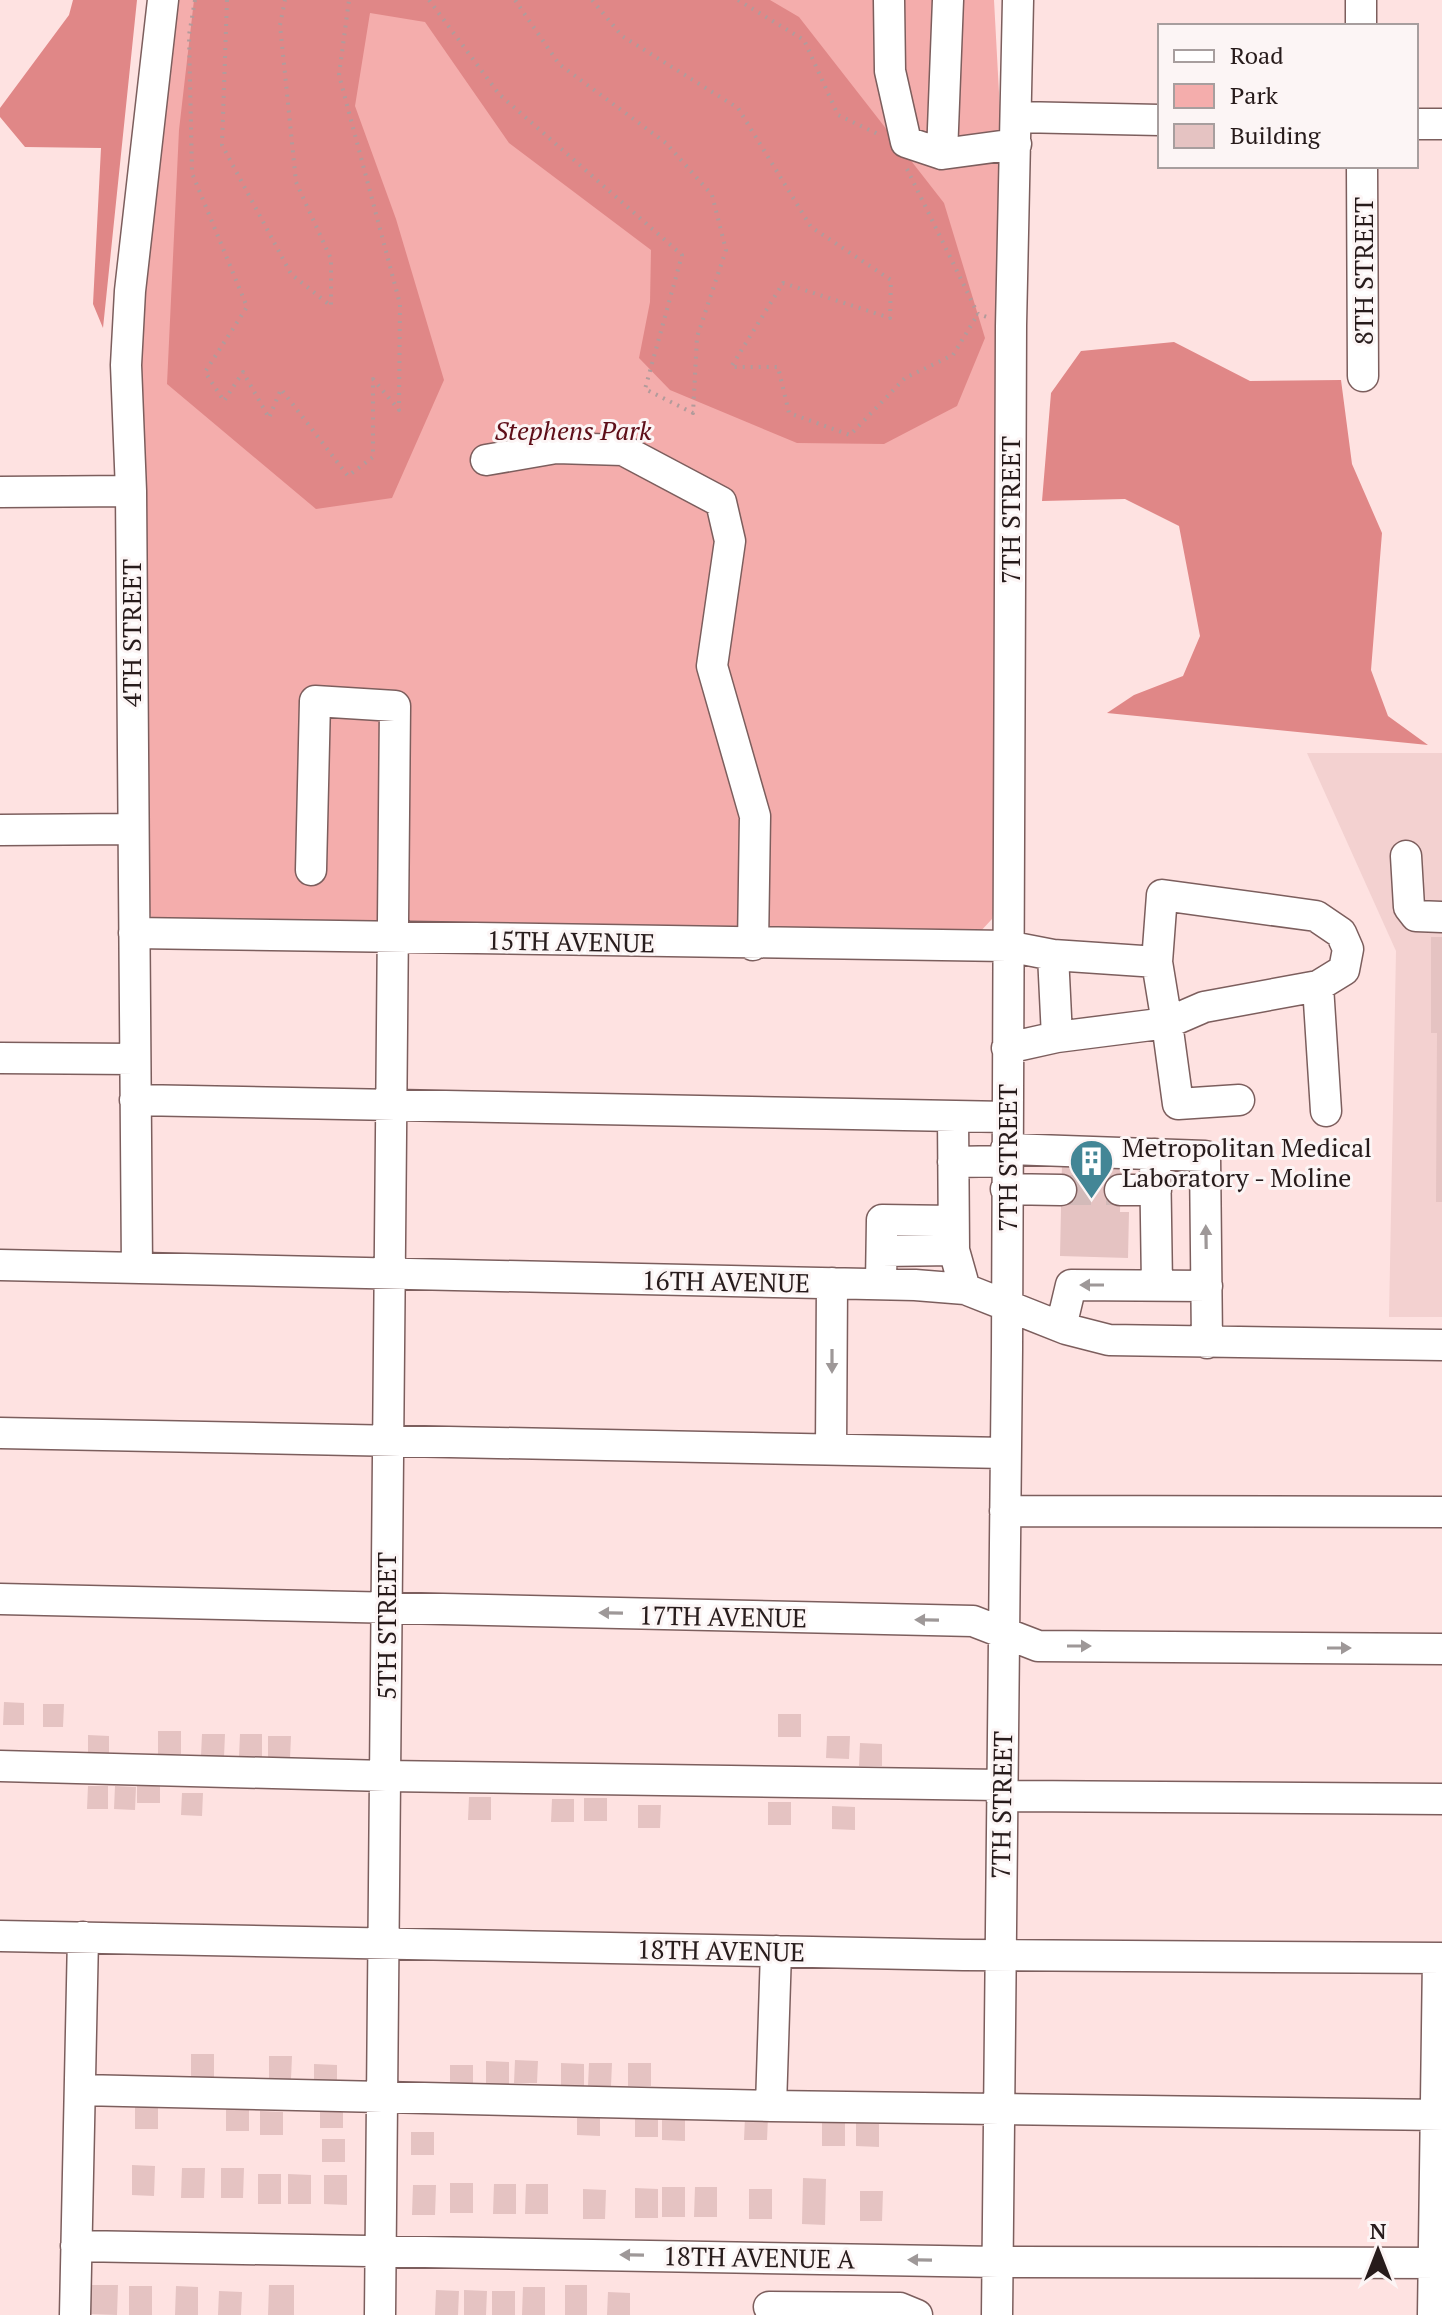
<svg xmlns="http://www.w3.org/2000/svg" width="1442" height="2315" viewBox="0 0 1442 2315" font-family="'PT Serif',serif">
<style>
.built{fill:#f3d1d0}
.green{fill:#f4adac}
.forest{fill:#e08787}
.building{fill:#e5c3c2}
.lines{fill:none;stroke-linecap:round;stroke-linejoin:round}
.minor-tunnel{stroke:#d3bab9;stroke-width:30;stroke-dasharray:30 15;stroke-linecap:butt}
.minor-casing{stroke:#7c5e5d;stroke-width:33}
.path{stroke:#b29b9b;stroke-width:4;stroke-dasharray:2 6;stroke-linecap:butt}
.minor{stroke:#fff;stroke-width:30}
.oneway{fill:#9e9898}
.labels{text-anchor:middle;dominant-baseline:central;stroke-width:6;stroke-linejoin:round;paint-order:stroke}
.street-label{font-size:26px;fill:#271b1b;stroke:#fcf5f5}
.park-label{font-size:26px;font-style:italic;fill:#5e0e18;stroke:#fcf5f5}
.poi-label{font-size:26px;fill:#271b1b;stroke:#fcf5f5;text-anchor:start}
</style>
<rect width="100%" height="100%" fill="#fee2e1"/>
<path class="built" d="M1307,753H1442V1317H1389L1396,951Z"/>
<path class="green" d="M175,0H994L1003,167L994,908L992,919L979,933L152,921L148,902L146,461L137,380L160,113Z"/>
<path class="forest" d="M73,0H137L103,328L93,304L101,148L25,147L0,117V108L69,15Z
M194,0H770L799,17L944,203L985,338L957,406L884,444L797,443L670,390L639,358L650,302L651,250L509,143L425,22L370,13L355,106L396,219L444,380L392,498L316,509L167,384L179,130Z
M1174,342L1250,381L1341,380L1352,464L1382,533L1371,670L1388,716L1428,745L1107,713L1134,695L1183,676L1200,636L1179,526L1125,499L1042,501L1051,393L1081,351Z"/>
<path class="building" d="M1431,937H1442V1202H1436L1437,1033H1431Z
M1062,1162L1121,1163L1120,1212H1129L1128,1258L1060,1256Z
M4,1702L24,1703V1725H3Z
M43,1704H64L63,1727H43Z
M778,1714H801V1737H778Z
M158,1731H181V1754H158Z
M202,1734H225L224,1757L201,1756Z
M240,1734H262V1757H239Z
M88,1735L109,1736V1758H88Z
M268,1736H291L290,1759H268Z
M827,1736H850L849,1759L826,1758Z
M860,1743L882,1744V1766H859Z
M137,1780H160V1803H137Z
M88,1786H108V1809H87Z
M115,1786L136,1787L135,1810L114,1809Z
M182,1793H203L202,1816L181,1815Z
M469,1797H491V1820H468Z
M584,1798H607V1821H584Z
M552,1799H574V1822H551Z
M768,1802H791V1825H768Z
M638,1805H661L660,1828H638Z
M832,1806L855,1807V1830L832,1829Z
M191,2054H214V2077H191Z
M269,2056H292L291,2079H269Z
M515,2060L538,2061L537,2083H514Z
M486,2061L509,2062V2085L486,2084Z
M561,2063L584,2064V2086H561Z
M589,2063H612L611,2086H588Z
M628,2063H651V2086H628Z
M314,2064L337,2065V2088L314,2087Z
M450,2065H473V2088H450Z
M320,2105H343V2128H320Z
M135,2106H158V2129H135Z
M226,2108H249V2131H226Z
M260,2111L283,2112V2135H260Z
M577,2113H600V2136L577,2135Z
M635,2114H658V2137H635Z
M662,2117L685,2118V2141L662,2140Z
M745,2117H768L767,2140H744Z
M822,2123H845V2146H822Z
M856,2123L879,2124V2147L856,2146Z
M411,2132H434V2155H411Z
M322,2139H345V2162H322Z
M132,2165L155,2166L154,2196L132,2195Z
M182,2168H205L204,2198H181Z
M221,2168H244L243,2198H221Z
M258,2174H281V2204H258Z
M288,2174L311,2175V2204H288Z
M324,2175H347V2205L324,2204Z
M803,2178L826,2179L825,2225L802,2224Z
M450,2183H473V2213H450Z
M494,2184H516V2214H493Z
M526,2184H548V2214H525Z
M413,2185H436L435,2215H412Z
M662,2187H685V2217H662Z
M695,2187H717V2217H694Z
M635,2188L658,2189V2218H635Z
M583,2189L606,2190L605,2219H583Z
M749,2189H772V2219H749Z
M860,2191H883L882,2221H860Z
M88,2285H118L117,2315L88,2314Z
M269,2285H294V2315H268Z
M565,2285H587V2315H565Z
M129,2286H152V2315H129Z
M176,2286L198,2287V2315H175Z
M523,2287H545V2315H522Z
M436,2290L459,2291L458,2315H435Z
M464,2290L487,2291L486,2315H464Z
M219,2291L242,2292L241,2315H218Z
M492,2291H515V2315H492Z
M608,2292L630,2293V2315H607Z"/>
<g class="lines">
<path class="minor-tunnel" d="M1061,1190H1120"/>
<defs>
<path id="minor" d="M889,0L890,71L906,142L942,154L1016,144
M1361,0V26
M1016,117L1160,120
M1416,124H1442
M942,154L948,0
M1362,166L1363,376
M486,460L556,448L623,450L721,502L730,541L712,666L755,816L753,945
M0,492L131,491
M0,830L131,829
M1406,856L1409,907L1416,916L1442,917
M311,870L315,701L395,706L380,2315
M134,933L1007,946L1053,955L1157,962L1167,1023L1204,1007L1318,986L1344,970L1348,949L1341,933L1316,916L1162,895L1157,962
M1318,986L1326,1111
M1057,1037L1167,1023L1178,1104L1239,1100
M1007,1048L1057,1037L1053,955
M0,1058L135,1059
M135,1100L1007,1117
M953,1116L954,1250L965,1289
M1006,1149L1205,1156L1207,1343
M1155,1154L1157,1285
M953,1162L1006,1161
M1006,1189L1061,1190
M1120,1190H1156
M882,1251L954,1250
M0,1265L915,1285L965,1289L1066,1329L1109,1340L1442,1345
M137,1268L131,491L126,365L130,291L163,0
M881,1284L882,1220L953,1221
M1061,1327L1071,1285L1207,1286
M0,1433L1005,1453
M831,1449L832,1283
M1005,1511L1442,1512
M0,1599L973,1621L1038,1646L1442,1649
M0,1766L386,1776L1001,1785
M1001,1796L1442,1799
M0,1936L963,1955L1442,1958
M80,2090L771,2106L1442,2115
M771,2106L776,1951
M76,2246L998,2262L1442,2263
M769,2307L900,2308L917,2315
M75,2315L83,1937
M997,2315L1007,1350L1011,326L1018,0
M1433,2315L1438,1958"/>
</defs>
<use href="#minor" class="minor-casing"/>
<path class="path" d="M195,0L189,35L192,173L247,307L205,372L224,401L243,372L269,418L281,389L348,476L373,457V379L399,410L400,304L339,75L349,0
M227,0L222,145L291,274L331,306V259L296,182L280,25L285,0
M429,0L499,94L682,255L645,389L693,413L697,337L726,250L712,195L666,143L559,64L515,0
M592,0L622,36L738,108L811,227L891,280L890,318L783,283L731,367H778L789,413L850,435L905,378L953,355L978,314
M738,0L804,40L838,115L880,135
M907,169L978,314L987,317"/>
<use href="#minor" class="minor"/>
</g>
<defs><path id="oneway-solid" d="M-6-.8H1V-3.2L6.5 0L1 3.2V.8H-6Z" transform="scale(2)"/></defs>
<g class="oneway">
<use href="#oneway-solid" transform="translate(1206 1237) rotate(-91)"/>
<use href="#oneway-solid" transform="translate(1092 1285) rotate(180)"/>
<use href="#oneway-solid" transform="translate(832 1361) rotate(90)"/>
<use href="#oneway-solid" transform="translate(611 1613) rotate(-179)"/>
<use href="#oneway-solid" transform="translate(927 1620) rotate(-179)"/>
<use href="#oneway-solid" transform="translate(1079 1646)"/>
<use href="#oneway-solid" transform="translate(1339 1648)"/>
<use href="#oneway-solid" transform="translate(632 2255) rotate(-179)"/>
<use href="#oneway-solid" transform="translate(920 2260) rotate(-179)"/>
</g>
<defs>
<symbol id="building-pin" viewBox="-11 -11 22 30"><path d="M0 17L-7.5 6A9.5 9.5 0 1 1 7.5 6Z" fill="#438696" stroke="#fcf5f5"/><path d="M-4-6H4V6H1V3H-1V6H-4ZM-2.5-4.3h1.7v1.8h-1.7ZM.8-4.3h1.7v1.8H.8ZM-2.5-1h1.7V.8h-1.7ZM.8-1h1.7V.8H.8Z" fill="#fff"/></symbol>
</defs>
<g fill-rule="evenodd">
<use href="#building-pin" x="1066" y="1136" width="51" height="69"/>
</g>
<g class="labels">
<g class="street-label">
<text transform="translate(1363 271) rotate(-90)">8TH STREET</text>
<text transform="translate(1010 510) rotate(-90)">7TH STREET</text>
<text transform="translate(131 633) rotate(-90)">4TH STREET</text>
<text transform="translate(571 941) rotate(1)">15TH AVENUE</text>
<text transform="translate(1007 1158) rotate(-90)">7TH STREET</text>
<text transform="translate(726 1281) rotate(1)">16TH AVENUE</text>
<text transform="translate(723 1616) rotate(1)">17TH AVENUE</text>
<text transform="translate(386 1626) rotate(-90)">5TH STREET</text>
<text transform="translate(1001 1805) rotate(-89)">7TH STREET</text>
<text transform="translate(721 1950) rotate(1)">18TH AVENUE</text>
<text transform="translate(759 2257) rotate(1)">18TH AVENUE A</text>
</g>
<g class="park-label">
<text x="573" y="430">Stephens Park</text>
</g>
<g class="poi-label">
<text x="1122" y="1147">Metropolitan Medical<tspan x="1122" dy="30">Laboratory - Moline</tspan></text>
</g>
</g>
<rect x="1158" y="24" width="260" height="144" fill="#fcf5f5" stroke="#a79e9e" stroke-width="2"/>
<rect x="1174" y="50" width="40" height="12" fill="#ffffff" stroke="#a79e9e" stroke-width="2"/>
<text x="1230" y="64" font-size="24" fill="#271b1b">Road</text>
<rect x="1174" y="84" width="40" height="24" fill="#f4adac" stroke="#a79e9e" stroke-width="2"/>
<text x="1230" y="104" font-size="24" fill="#271b1b">Park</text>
<rect x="1174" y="124" width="40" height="24" fill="#e5c3c2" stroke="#a79e9e" stroke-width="2"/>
<text x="1230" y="144" font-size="24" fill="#271b1b">Building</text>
<g transform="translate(1378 2251)" stroke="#fcf5f5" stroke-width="6" paint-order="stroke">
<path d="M0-6L14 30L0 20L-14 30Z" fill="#271b1b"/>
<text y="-12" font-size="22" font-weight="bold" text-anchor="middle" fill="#271b1b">N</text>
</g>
</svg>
